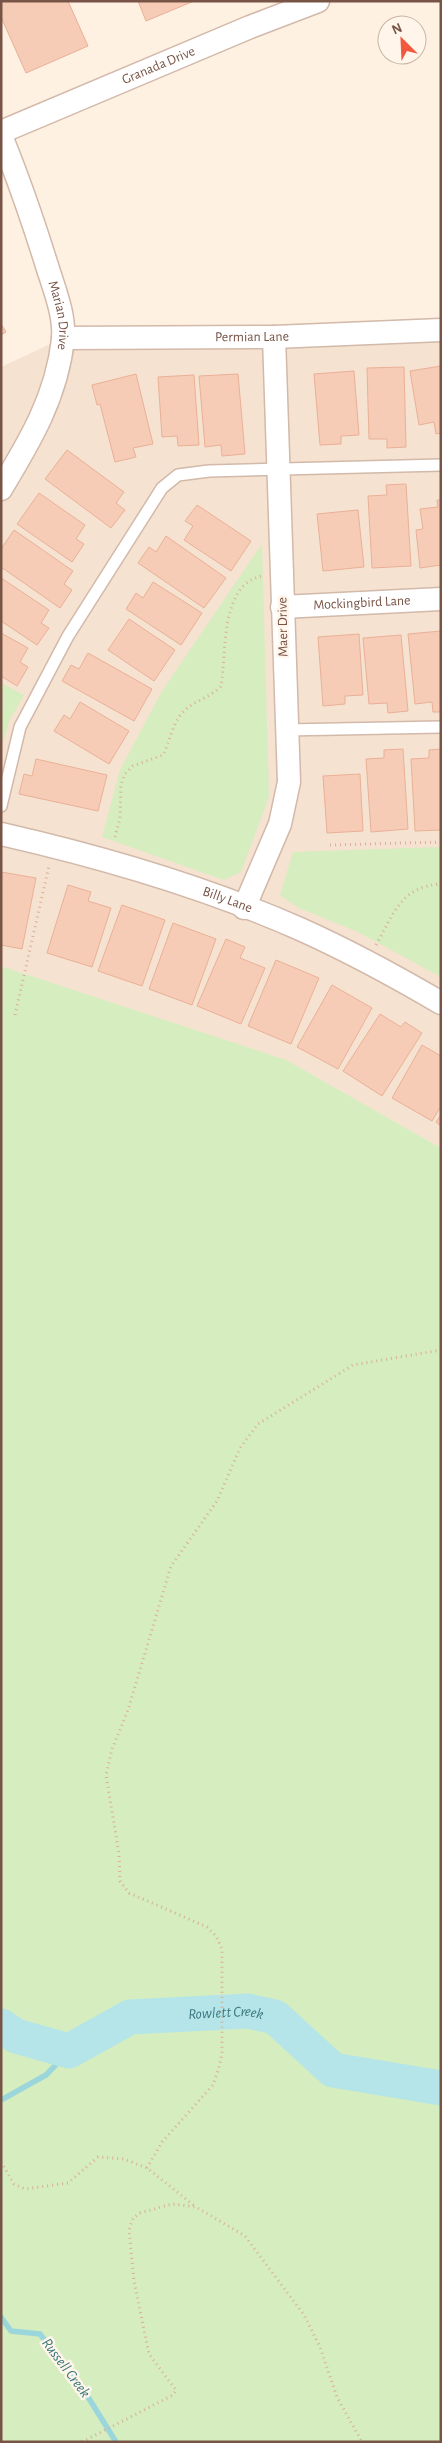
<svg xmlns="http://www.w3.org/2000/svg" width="442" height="2443" viewBox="0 0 442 2443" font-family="'Alegreya Sans',sans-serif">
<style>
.residential{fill:#f6e2d0}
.green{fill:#d5edbf}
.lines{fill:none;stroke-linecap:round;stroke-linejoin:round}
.stream{stroke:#9ad6dc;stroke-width:5.5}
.river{stroke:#b5e5e9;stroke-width:35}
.building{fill:#f6ccb7;stroke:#eab096}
.lane-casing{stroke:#d2b9aa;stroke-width:14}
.street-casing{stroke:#d2b9aa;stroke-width:25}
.path{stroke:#dbaf9a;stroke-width:3;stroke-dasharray:1 4;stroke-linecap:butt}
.lane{stroke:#fff;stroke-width:11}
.street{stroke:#fff;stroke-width:22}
.labels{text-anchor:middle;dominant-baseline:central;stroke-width:5;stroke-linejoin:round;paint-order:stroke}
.street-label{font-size:14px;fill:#785446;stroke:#fff5ea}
.water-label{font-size:15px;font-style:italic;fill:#39787e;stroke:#fff5ea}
</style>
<rect width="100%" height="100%" fill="#fef1e2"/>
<path class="residential" d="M441,330V1148L286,1061L1,966V367L63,338Z"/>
<path class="green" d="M262,544L269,797L241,872L224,880L102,837L120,770L162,691Z
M1,683L24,695L9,721L4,740H1Z
M441,847V977L358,932L299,908L280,895L293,852Z
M1,966L286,1060L441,1148V2442H1Z"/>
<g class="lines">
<path class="stream" d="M1,2100L46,2075L69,2051
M1,2317L11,2331L40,2334L85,2392L116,2442"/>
<path class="river" id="s1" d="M1,2026L16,2036L69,2051L130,2017L248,2011L275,2017L333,2070L441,2088"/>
</g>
<path class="building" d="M1,1H68L88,46L26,73L1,17Z
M138,1H194L146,21Z
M1,324L6,332L1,335Z
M441,366V433L436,434L434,422L419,425L410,371Z
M404,367L406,447L387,448V439H369L367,368Z
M354,371L359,435L341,436V444L320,445L314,374Z
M136,374L153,444L133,448L136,457L115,462L100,404L97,405L92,385Z
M238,374L245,454L222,456L221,445L205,447L199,376Z
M194,375L199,445L178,446L177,436L162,437L158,377Z
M67,450L124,492L116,503L125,510L111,528L45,479Z
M406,484L411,566L372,568L368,496L387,495L386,485Z
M39,493L85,525L76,539L84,544L72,562L17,524Z
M437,500H441V565L420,568L416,530L423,529L420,509L438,507Z
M197,505L251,541L231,571L184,540L193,526L185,521Z
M358,510L364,567L323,571L317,514Z
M14,530L73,571L64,584L72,590L60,608L1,567V549Z
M166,536L226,578L204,608L138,563L149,547L156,552Z
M1,578L49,610L41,623L49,628L37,645L1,621Z
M153,582L202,613L181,645L126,609L136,593L143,598Z
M129,619L175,650L154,681L108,650Z
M441,631V712H433L432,702L415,704L408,634Z
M1,633L28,648L20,662L28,667L17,686L1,676Z
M359,634L363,695L345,696V704L323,706L318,637Z
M401,635L408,711L388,713L387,703L369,704L363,638Z
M88,653L152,689L134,721L62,681L71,665L79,669Z
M80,702L129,731L109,764L54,731L64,715L70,719Z
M403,749L408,829L371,832L366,759L384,758V750Z
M441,749V830L415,831L411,759L429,758V750Z
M36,759L107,775L98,811L19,794L24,774L32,776Z
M360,774L363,831L327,833L323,776Z
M1,872L36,878L22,949L1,945Z
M68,885L91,892L88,901L111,908L92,967L47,953Z
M122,905L165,920L142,986L98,971Z
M173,923L216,939L192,1005L149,989Z
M226,939L245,947L240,958L265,968L241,1024L197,1006Z
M276,960L319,978L291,1044L248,1026Z
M332,985L372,1008L338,1069L297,1047Z
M380,1014L401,1027L405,1022L422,1033L382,1096L343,1071Z
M422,1045L441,1056V1106L432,1121L392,1098Z
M441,1115V1126L436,1122Z"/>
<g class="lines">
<defs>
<path id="lane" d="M286,730L441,727
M1,806L20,727L68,636L162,488L178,475L209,471L441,465"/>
<g id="street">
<path id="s2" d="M1,132L250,27L318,1"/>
<path id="s3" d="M1,136C19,180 34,224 48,269C55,291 65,316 63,339C57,396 30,441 1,489"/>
<path id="s4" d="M63,338L274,337L441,330"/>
<path id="s5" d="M282,607L441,599"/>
<path id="s6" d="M1,834C102,857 205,887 300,929C349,951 395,976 441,1003"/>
<path d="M244,908L280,824L289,782L274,337"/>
</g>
</defs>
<use href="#lane" class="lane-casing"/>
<use href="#street" class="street-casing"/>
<path class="path" d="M115,837L120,818L121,785L125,774L133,766L163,755C170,742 172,723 183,712C193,701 210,698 221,686C227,654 219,585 262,576
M330,845L441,842
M376,945C393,915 401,886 441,884
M15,1015L49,866
M1,2162L14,2184L25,2189L68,2183L98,2157L124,2159L147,2168L196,2207
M147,2168L162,2142L213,2085L218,2071L222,2054V1949L216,1936L207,1927L129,1893L120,1881L119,1854L106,1775L112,1749L128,1710L171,1566L217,1501L240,1448L258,1424L353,1365L441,1350
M82,2442L173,2395L176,2390L149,2354L134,2281L129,2230L133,2218L140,2213L172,2204L196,2207L245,2236L304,2315L320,2347L337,2397L362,2442"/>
<use href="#lane" class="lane"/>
<use href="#street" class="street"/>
</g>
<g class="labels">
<g class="street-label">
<text stroke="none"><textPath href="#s2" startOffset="171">Granada Drive</textPath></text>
<text stroke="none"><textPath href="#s3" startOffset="189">Marian Drive</textPath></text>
<text stroke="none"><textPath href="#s4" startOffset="189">Permian Lane</textPath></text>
<text stroke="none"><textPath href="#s5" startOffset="80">Mockingbird Lane</textPath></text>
<text transform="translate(283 627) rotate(-91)">Maer Drive</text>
<text stroke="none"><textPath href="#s6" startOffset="236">Billy Lane</textPath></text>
</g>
<g class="water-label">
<text stroke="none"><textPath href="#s1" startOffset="239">Rowlett Creek</textPath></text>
<text transform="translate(66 2368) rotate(53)">Russell Creek</text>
</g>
</g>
<rect width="442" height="2443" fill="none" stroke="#785446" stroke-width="5"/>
<g transform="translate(402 40) rotate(336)"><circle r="24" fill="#fff5ea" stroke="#c9b5a8"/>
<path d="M0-4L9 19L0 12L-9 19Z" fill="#f2583d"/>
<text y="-8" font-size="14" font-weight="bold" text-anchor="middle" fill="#785446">N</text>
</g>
</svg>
